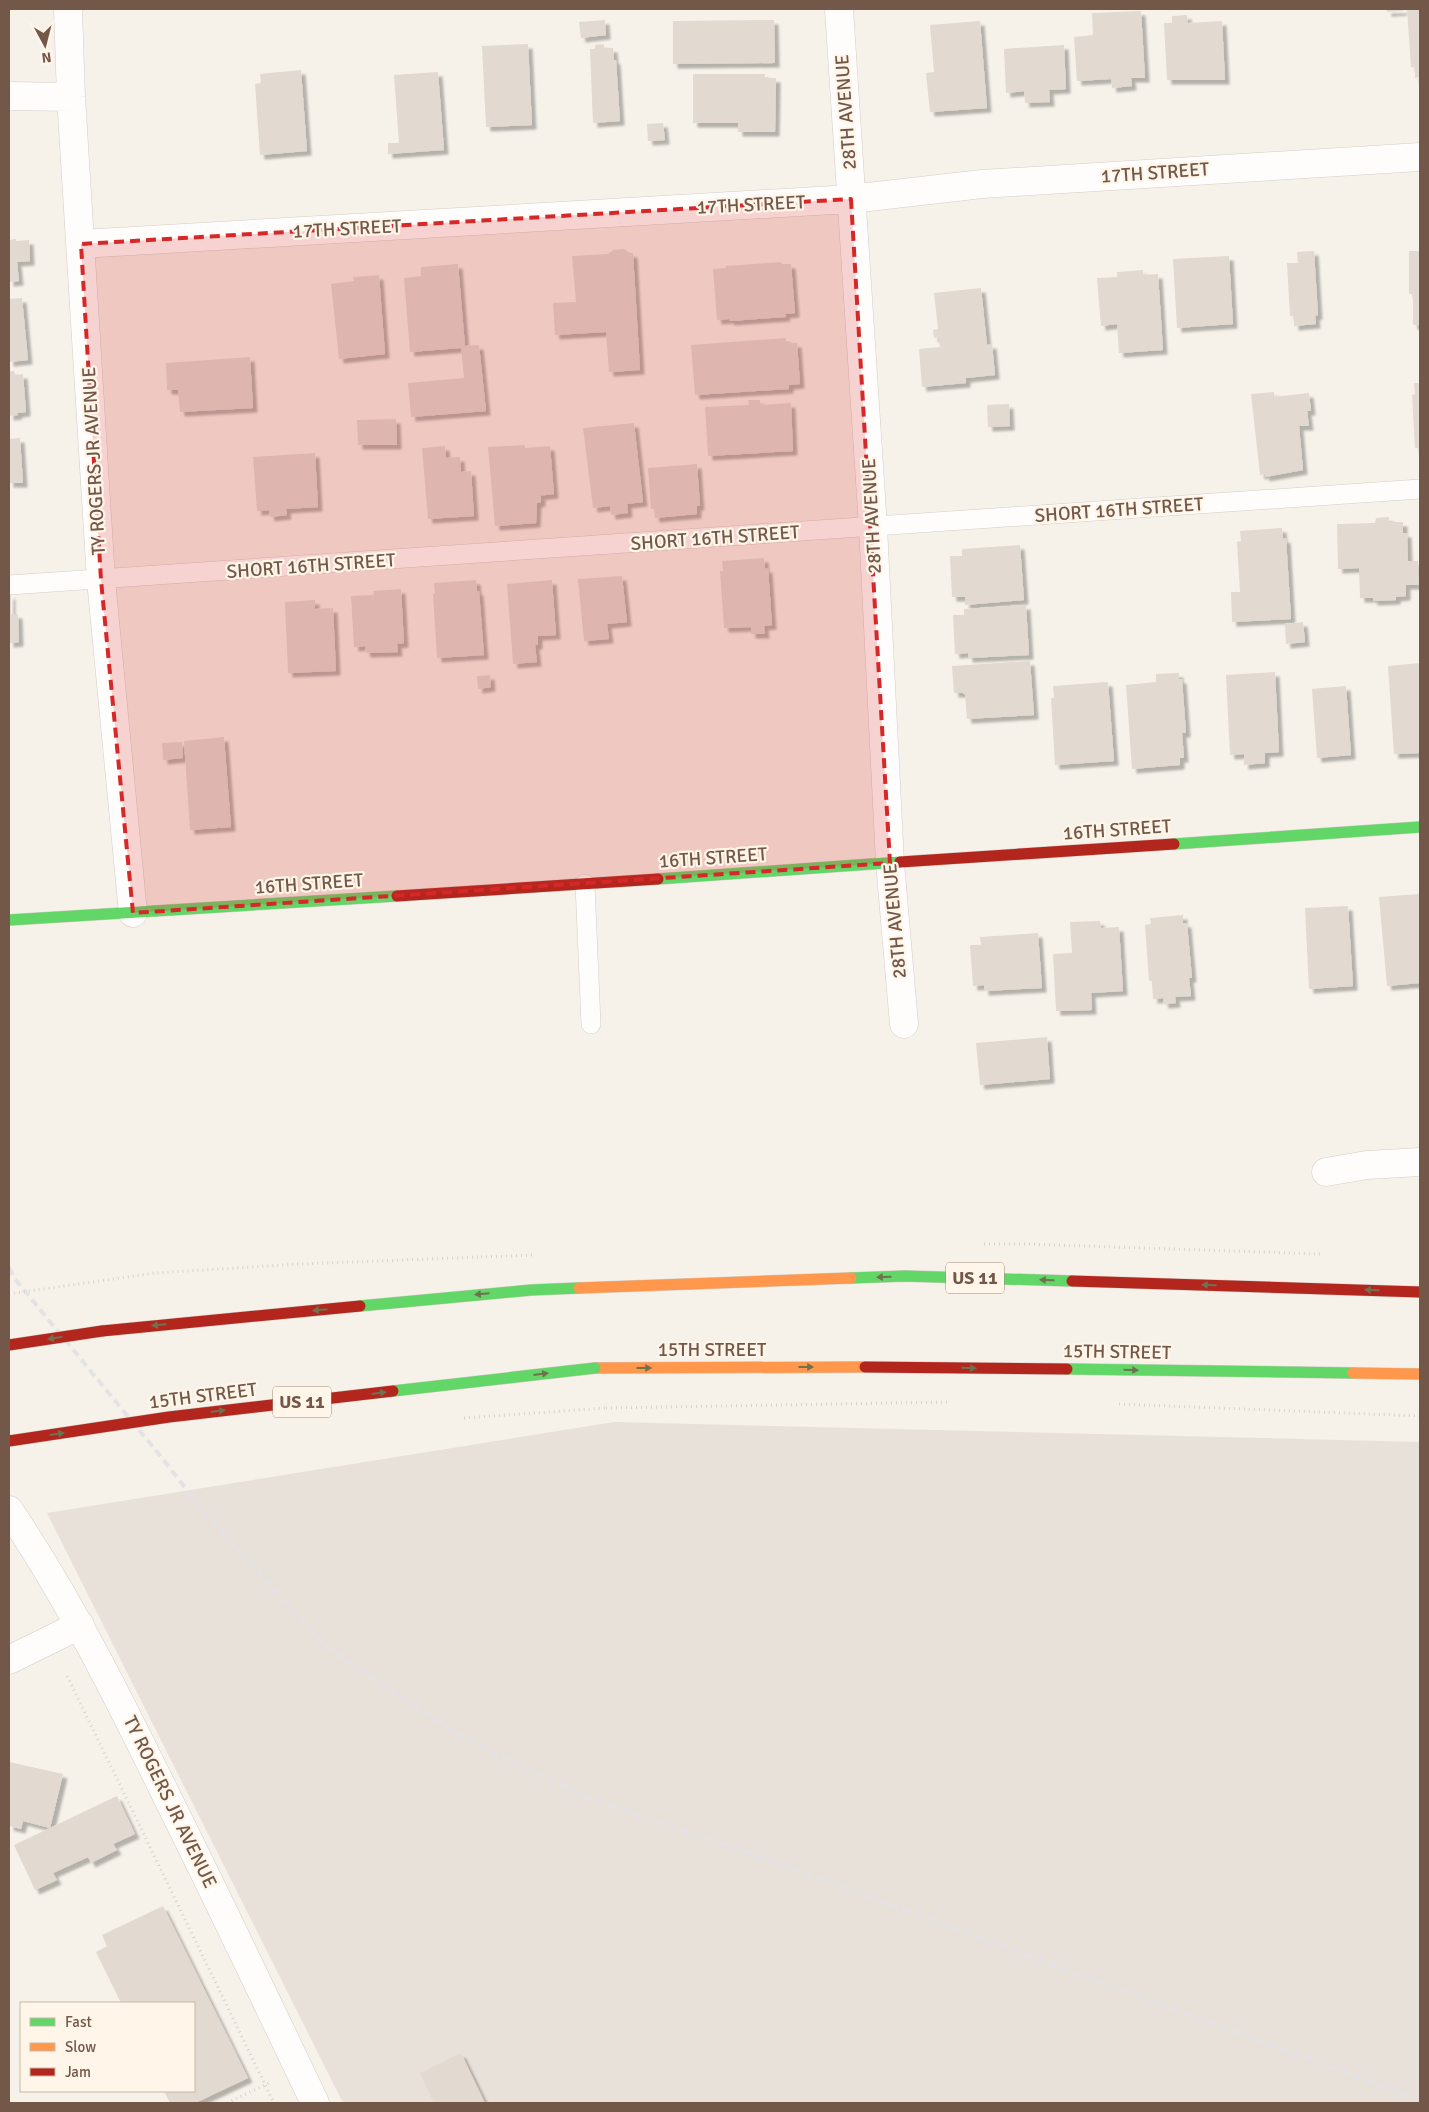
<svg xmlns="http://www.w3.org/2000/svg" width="1429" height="2112" viewBox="0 0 1429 2112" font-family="Signika,sans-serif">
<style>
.industrial{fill:#e8e1d9}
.building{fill:#e2d9d1;filter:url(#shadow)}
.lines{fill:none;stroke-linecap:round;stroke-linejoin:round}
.lane-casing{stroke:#d4cdc6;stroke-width:20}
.street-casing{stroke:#d4cdc6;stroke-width:29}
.fast-casing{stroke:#d5cdc6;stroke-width:12}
.slow-casing{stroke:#d5cdc6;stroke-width:12}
.jam-casing{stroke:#d5cdc6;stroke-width:12}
.path{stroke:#d9d1cc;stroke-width:3;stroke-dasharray:1 4;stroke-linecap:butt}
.lane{stroke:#fefdfc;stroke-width:19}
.street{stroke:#fefdfc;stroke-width:28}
.fast{stroke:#63d668;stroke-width:11}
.slow{stroke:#ff974d;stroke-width:11}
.jam{stroke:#b3261e;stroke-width:11}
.rail{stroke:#e4e2e4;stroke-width:4;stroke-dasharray:8 5;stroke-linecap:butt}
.fast-bridge-casing{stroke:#d5ccc5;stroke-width:12;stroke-linecap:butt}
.jam-bridge-casing{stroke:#d5ccc5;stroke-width:12;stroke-linecap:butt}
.path-bridge{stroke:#d9d1cc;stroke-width:3;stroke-dasharray:1 4;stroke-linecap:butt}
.fast-bridge{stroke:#63d668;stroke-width:11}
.jam-bridge{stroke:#b3261e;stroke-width:11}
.oneway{fill:#70714f}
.marked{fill:#d62828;fill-opacity:0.2;stroke:#d62828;stroke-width:4;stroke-dasharray:10 6;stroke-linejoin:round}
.labels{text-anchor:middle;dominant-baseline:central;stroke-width:4.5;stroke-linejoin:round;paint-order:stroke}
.shield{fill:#fff6e9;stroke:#9d8779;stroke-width:1}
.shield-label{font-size:18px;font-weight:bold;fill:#735849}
.street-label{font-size:19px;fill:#735849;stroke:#fff6e9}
</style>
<defs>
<filter id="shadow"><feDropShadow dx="4.5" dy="4.5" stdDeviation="1" flood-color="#0004"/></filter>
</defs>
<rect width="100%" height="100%" fill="#f6f1e9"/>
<path class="industrial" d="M614,1422L1420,1442V2103H343L47,1513Z"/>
<path class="building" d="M1387,9H1403V11L1387,12Z
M1407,9H1420V77L1415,78V67H1411Z
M1141,11L1145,78H1131L1132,86L1112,88L1111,79L1077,81L1074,37L1093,35L1092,13Z
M1187,15L1188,23L1222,21L1225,80H1167L1164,23H1172V16Z
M605,20L606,35L581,38L579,22Z
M774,20L775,63L673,64V21Z
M980,21L987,108L930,112L926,73L934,72L930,25Z
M528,44L532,125L486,127L482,46Z
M604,44V48H613L614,60H616L620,121L593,123L590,49H595V45Z
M1064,45L1066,89L1049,90L1050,102L1025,103L1024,91L1006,93L1004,49Z
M301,70L307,151L260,155L255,84L261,83L260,74Z
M438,72L444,150L388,154V143H399L394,75Z
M693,74H765V78H776L775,132H738V123H693Z
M663,123L665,140L648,141L647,124Z
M16,239V241L29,240L30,261L17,262L19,281L9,282V240Z
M624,249L630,253H633L640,370L609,372L606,332L555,335L553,303L576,302L572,256L608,254L613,250Z
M1314,251L1318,315L1315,316L1316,324L1294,326V316H1290L1287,263H1298L1297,252Z
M1409,251H1420V325H1413V294H1409Z
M1229,256L1233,324L1177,328L1173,259Z
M781,262L782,264H791L795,313L785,314L786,317L730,321L729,319L717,320L713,269L726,268V266Z
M458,264L465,346L479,345L486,411L411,417L408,383L464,378L461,348L410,352L404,278L421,276V267Z
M1143,270V275L1158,274L1163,350L1119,353L1117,324L1101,326L1097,278L1117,277V272Z
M379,275L385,354L339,359L331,284L354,281L353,277Z
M981,288L987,345L992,344L995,375L966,378V383L922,387L919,349L940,347L939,337L934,338L933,330L938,329L934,293Z
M22,298L28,360L9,362V299Z
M786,338V343H797L800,384L789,385V389L695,395L691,345Z
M250,357L253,408L180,412L178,390H167L166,363Z
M9,371H14L15,375L23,374L26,412L17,413L18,415L9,416Z
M1414,383H1420V448H1415L1412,395L1415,394Z
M1274,392V397L1309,393L1311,411H1307L1309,426H1299L1303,470L1265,477V474L1260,475L1251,394Z
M748,400H760V405L791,403L793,451L708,456L705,407L749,405Z
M1009,404L1010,426L988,427L987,405Z
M396,419L397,445H358L357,420Z
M634,423L643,502L627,504L628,513L611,515L610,506L593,508L583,428Z
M20,438L23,483H9V439Z
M525,445V448L550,446L554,494L537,496H541V502L537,503L536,523L495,526L488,447Z
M445,446L446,458L460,457L461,472L471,471L474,516L428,519L422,448Z
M315,453L318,507L286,509L287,515L270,517L269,510L257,511L253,457Z
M697,464L700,506H697V514L655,518L654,509H651L648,468Z
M1389,517V522H1403V533H1407L1408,561H1418L1419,585H1406V596L1396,597V600L1373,601V598H1360L1359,568L1338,569L1337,524L1375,523L1376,518Z
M1282,528L1283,539L1286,538L1291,619L1232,622L1231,592H1240L1237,542L1241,541L1240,531Z
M1020,545L1024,600L965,605V597H952L950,556H962V549Z
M764,558L765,569L768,568L772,625L764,626L765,634H751V627L724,628L720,571H723L722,561Z
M622,576L627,622L607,624L609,639L584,641L578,579Z
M476,580L477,591H479L484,655L437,658L433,594H435L434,583Z
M552,580L556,635L538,636V645H535L537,662L513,664L507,584Z
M401,589L404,643L397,644L398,652L366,653L365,646L354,647L351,596L374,595L373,591Z
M9,595H11V614H18L19,642L9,643Z
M315,600V609L333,608L336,671L288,673L285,602Z
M1026,605L1029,655L968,658V653L955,654L953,615H964V609Z
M1303,622L1305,642L1286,644L1285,624Z
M1030,661L1034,715L967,719L965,695L963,693H954L952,666Z
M1420,663V753L1394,754L1388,666Z
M1275,672L1279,752L1265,753V763L1244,765V754L1230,755L1226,675Z
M1179,673V679H1182L1186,733H1182L1184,758H1180V765L1132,769L1126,685L1156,682V674Z
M490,675L491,687L478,689L477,676Z
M1108,682L1114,761L1055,765L1051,698H1054L1053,686Z
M1346,686L1351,755L1317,758L1312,689Z
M224,737L231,827L190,830L184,741Z
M182,742L183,758L163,760L162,743Z
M1420,894V983L1387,986L1379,897Z
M1348,906L1353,986L1309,989L1305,908Z
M1183,915V923H1187L1192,978H1189L1191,996L1175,997L1176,1003L1164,1004L1163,998L1153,999L1152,981H1149L1145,925L1151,924L1150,918Z
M1100,921L1101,928L1119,927L1123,991L1091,993L1092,1010L1056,1011L1053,954L1072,953L1070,922Z
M1038,933L1042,988L984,991V985L973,986L970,945H981L980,937Z
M1047,1037L1050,1079L980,1085L976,1043Z
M9,1762L63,1774L50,1828L23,1821L21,1829L9,1826Z
M117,1796L135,1834L113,1844L117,1850L91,1863L88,1857L53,1873L57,1880L35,1890L14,1845Z
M163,1906L248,2078L195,2103H170L164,2091H194V2003H121L96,1952L107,1946L102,1935Z
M461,2053L485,2103H434L420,2073Z"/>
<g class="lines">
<defs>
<path id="lane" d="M9,585L1420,489
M585,884L591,1024"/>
<path id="street" d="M68,9L71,97L101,580L133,913
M839,9L873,527L890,863L904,1024
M9,96L71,97
M81,244L851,199L982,184L1420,157
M1326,1172L1367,1165L1420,1162
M9,1510C71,1602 120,1701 169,1801C219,1901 267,2002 315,2103
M9,1660L80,1625"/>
<path id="fast" d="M1174,844L1420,827
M658,879L900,862
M9,920L397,896
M851,1278L905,1276L1072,1281
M360,1306L531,1290L579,1288
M1067,1369L1353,1373"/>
<path id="slow" d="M579,1288L851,1278
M595,1368L865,1367
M1353,1373L1420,1374"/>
<path id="jam" d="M900,862L1174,844
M397,896L658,879
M1072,1281L1420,1292
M102,1331L360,1306
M865,1367L1067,1369"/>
</defs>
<use href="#lane" class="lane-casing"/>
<use href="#street" class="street-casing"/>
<use href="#fast" class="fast-casing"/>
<use href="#slow" class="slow-casing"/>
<use href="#jam" class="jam-casing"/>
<path class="path" d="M984,1244H1027L1320,1254
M481,1257L533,1255
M1119,1404L1420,1416
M606,1408L950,1402
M67,1676L274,2103
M227,2103L271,2082"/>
<use href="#lane" class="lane"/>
<use href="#street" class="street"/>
<use href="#fast" class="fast"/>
<use href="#slow" class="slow"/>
<use href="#jam" class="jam"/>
<path class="rail" d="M9,1268L15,1279L158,1453L201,1508L325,1646L461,1736L581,1795L761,1857L1420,2100"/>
<defs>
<path id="fast-bridge" d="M393,1391L595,1368"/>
<path id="jam-bridge" d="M9,1345L102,1331
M9,1441L169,1417L393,1391"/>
</defs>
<use href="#fast-bridge" class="fast-bridge-casing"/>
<use href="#jam-bridge" class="jam-bridge-casing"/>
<path class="path-bridge" d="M9,1294L155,1273L299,1264L481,1257
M464,1418L606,1408"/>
<use href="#fast-bridge" class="fast-bridge"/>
<use href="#jam-bridge" class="jam-bridge"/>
</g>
<defs><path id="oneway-solid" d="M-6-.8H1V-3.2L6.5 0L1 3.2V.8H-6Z" transform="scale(1.25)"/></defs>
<g class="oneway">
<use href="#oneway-solid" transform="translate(884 1277) rotate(178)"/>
<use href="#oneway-solid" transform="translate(1047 1280) rotate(-178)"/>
<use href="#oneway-solid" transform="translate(1209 1285) rotate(-178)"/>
<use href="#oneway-solid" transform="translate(1372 1290) rotate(-178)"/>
<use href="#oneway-solid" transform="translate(482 1294) rotate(175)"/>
<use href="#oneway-solid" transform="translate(320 1310) rotate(175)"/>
<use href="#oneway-solid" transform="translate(159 1325) rotate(175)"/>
<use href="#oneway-solid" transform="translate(55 1338) rotate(171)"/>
<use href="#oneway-solid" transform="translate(806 1367)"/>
<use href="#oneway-solid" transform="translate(644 1368)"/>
<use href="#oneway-solid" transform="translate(969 1368) rotate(1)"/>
<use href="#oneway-solid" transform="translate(1131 1370) rotate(1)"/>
<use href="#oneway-solid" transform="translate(541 1374) rotate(-7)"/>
<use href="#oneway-solid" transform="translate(379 1393) rotate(-7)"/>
<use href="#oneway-solid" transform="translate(218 1411) rotate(-7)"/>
<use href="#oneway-solid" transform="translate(57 1434) rotate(-8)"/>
</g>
<path class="marked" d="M851,199L890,863L133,913L101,580L81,244Z"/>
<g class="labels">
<g class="shield">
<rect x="946" y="1262.5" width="58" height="31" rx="4"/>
<rect x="273" y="1386.5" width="58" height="31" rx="4"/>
</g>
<g class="shield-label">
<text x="975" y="1278">US 11</text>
<text x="302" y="1402">US 11</text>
</g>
<g class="street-label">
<text transform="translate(846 112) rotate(-94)">28TH AVENUE</text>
<text transform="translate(1155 173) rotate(-4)">17TH STREET</text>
<text transform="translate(751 205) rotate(-3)">17TH STREET</text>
<text transform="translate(347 229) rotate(-3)">17TH STREET</text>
<text transform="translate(94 461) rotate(-93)">TY ROGERS JR AVENUE</text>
<text transform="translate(1119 510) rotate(-4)">SHORT 16TH STREET</text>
<text transform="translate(872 516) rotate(-93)">28TH AVENUE</text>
<text transform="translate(715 538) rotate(-4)">SHORT 16TH STREET</text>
<text transform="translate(311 566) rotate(-4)">SHORT 16TH STREET</text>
<text transform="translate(1117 830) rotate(-4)">16TH STREET</text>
<text transform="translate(713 858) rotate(-4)">16TH STREET</text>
<text transform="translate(309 884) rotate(-4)">16TH STREET</text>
<text transform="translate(895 921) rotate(-95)">28TH AVENUE</text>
<text x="712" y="1350">15TH STREET</text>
<text transform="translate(1117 1352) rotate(1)">15TH STREET</text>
<text transform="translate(203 1396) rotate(-7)">15TH STREET</text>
<text transform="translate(170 1802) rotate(64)">TY ROGERS JR AVENUE</text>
</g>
</g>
<rect width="1429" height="2112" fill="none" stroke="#735849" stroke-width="20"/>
<rect x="20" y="2002" width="175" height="90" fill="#fff6e9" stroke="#c7b7a9"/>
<rect x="30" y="2018" width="25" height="8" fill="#63d668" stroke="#c7b7a9"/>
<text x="65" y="2027" font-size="15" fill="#735849">Fast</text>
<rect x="30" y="2043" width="25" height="8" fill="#ff974d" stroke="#c7b7a9"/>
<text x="65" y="2052" font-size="15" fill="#735849">Slow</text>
<rect x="30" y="2068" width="25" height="8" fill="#b3261e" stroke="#c7b7a9"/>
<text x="65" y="2077" font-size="15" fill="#735849">Jam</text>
<g transform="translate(45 45) rotate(173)" stroke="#fff6e9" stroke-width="4" paint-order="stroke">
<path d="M0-4L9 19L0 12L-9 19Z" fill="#735849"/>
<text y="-8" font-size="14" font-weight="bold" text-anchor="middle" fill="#735849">N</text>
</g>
</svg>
